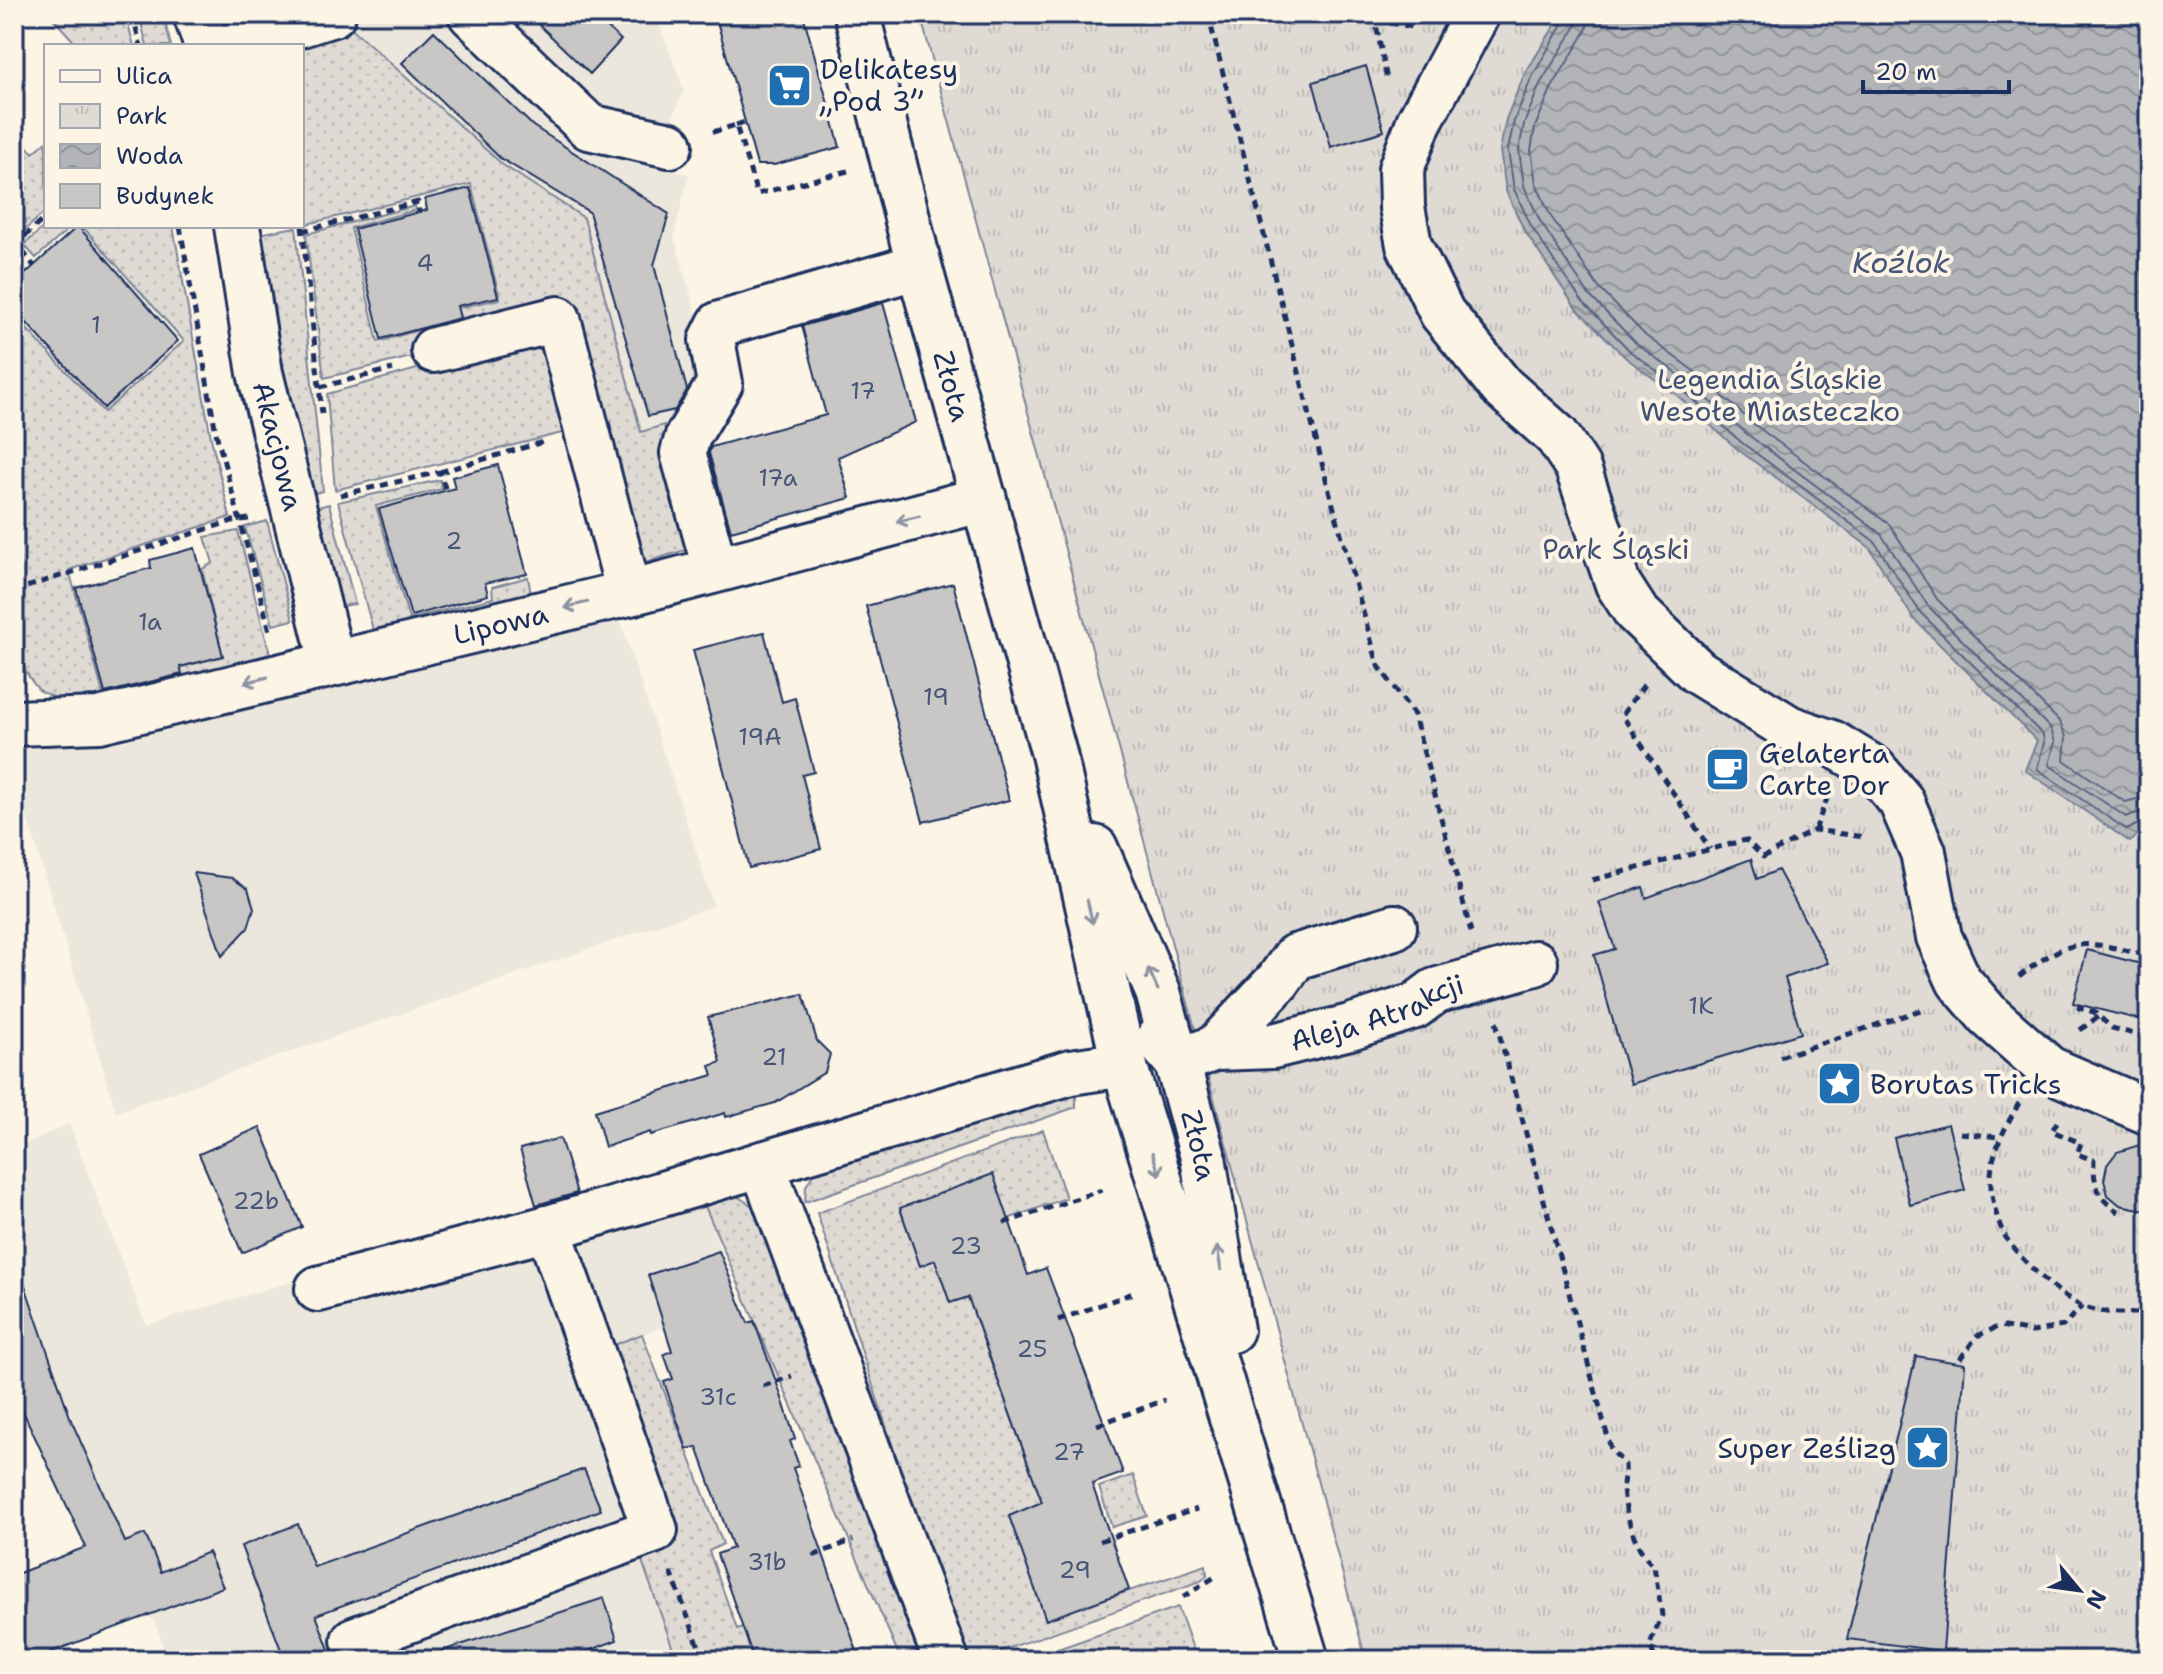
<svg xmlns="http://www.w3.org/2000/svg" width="2163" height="1674" viewBox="0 0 2163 1674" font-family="'Shantell Sans',sans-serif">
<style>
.built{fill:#ece7dc}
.grass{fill:url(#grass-dots);stroke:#7d8599;stroke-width:2}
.park{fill:url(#park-tufts);stroke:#7d8599;stroke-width:2}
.water{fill:url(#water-waves);stroke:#767f94;stroke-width:2}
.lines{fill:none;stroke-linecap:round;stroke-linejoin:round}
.shore{stroke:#576482;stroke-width:2}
.building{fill:#c8c7c6;stroke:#1b2f5e;stroke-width:2}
.minor-casing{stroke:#1b2f5e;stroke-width:50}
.path{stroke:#1b2f5e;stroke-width:5;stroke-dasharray:8 6;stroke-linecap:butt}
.minor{stroke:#fcf5e5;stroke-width:44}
.oneway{stroke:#8c92a2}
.labels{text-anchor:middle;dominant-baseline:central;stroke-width:8;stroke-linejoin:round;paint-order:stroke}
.number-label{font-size:24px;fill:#465578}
.poi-label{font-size:28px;fill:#1b2f5e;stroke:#fcf5e5;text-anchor:start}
.park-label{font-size:28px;fill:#425176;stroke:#fcf5e5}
.street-label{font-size:28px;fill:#1b2f5e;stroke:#fcf5e5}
.water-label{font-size:30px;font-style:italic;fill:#485779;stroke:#fcf5e5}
</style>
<defs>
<pattern id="grass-dots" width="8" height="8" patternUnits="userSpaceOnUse" patternTransform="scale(2)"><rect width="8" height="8" fill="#dfdbd4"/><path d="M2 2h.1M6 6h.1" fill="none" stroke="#bfbcb8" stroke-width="1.8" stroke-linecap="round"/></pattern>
<pattern id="park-tufts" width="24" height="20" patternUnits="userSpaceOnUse" patternTransform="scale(2)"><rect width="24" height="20" fill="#dfdbd4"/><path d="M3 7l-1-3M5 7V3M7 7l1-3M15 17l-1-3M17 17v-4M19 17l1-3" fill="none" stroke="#bfbcb8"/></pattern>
<pattern id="water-waves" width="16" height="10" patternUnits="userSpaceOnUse" patternTransform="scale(2)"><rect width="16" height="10" fill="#b2b4b8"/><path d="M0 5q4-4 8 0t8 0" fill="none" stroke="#909399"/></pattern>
</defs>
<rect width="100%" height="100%" fill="#fcf5e5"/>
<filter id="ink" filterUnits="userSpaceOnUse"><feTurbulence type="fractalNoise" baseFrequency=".0125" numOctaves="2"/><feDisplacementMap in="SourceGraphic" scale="16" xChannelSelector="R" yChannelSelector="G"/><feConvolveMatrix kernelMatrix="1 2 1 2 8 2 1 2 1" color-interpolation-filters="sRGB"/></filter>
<g filter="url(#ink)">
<path class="built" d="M369,14H434L446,20L579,137L627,160L689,174L674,236L723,407L641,432L584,218L503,165L347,24Z
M475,14H655L684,90L666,132L590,118Z
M14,499L18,501L23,653H14Z
M619,617L714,906L116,1112L14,774V746L116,743Z
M69,1124L146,1325L368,1259L536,1250L677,1660H168L154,1620L146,1614L114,1517L60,1392L14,1411V1149Z
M701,1197L739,1299L603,1349L566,1243Z"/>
<path class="grass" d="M49,14H125L134,46H78Z
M139,14H163L171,46H147Z
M347,24L503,165L584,218L641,432L664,425L695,547L643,563L565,303L424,354L324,378L306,234L415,206L416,210L351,228L378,342L459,318L457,308L500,299L471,184L307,224L302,166V46Z
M14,133L33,153L46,142V211L18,236L14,226Z
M46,225L72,226L36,258L24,245Z
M82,226H173L211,438L230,517L69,570L104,697L182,676L181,667L223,656L202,569L213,563L205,537L238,531L270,654C220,668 86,719 42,692C34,688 29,676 24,668L18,501L14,499V315L104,412L184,341Z
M296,227L323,491L307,495L253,235Z
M522,340L540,343L553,352L574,430L335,490L327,394Z
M440,480L442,489L376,506L409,619L493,598L492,587L528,577L531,594L373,630L338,502Z
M329,504L355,604L337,607L311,509Z
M267,521L293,620L273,625L245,527Z
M1070,1087L1076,1096V1107L805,1202L806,1186L818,1166Z
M1043,1130L1066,1198L1008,1219L993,1174L900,1209L920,1265L935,1260L950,1302L968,1297L1042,1502L1009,1516L1046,1619L1206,1565L1207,1575L1201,1581L975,1660H962L817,1213Z
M734,1194L757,1209L925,1660H901L701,1197Z
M642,1334L723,1544L709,1551L737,1629L752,1624L766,1660H677L641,1558L673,1545L603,1349Z
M1133,1475L1147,1516L1112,1527L1099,1487Z
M1178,1607L1197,1660H1026Z"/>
<path class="park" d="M920,14H2149V1660H1366Z"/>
<path class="water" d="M1562,14H2149V823L2130,842L2025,770L2037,741L1913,618L1869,547L1736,448L1679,397L1626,358L1575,307L1524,230L1506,191L1500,150L1506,119L1524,75Z"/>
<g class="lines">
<path class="shore" d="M1568,14L1531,79L1514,121L1508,150L1514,189L1531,226L1556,264L1582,301L1631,352L1684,391L1741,442L1874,541L1920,612L2043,735L2044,743L2037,769L2127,830L2149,818
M1578,14L1576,26L1540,84L1524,124L1519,150L1524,186L1540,221L1564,258L1589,295L1638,345L1690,383L1747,434L1881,534L1928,606L2051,729L2055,742L2049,765L2126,817L2149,808
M1590,14L1586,31L1551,89L1535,127L1531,150L1536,183L1550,215L1574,251L1599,288L1646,336L1698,374L1755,425L1890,525L1937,599L2060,722L2066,737L2064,760L2125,802L2149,796"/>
</g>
<path class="building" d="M528,14H592L621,40L590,74Z
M715,14H803L840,147L774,165H757Z
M434,31L533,126L669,214L654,265L687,390L675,410L648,416L589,212L500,158L402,63Z
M1366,66L1384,131L1331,147L1313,82Z
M470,188L498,297L457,306L460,318L381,339L354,229L427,210L425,199Z
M78,226L178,341L104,408L14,309V284Z
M883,303L916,422L838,457L850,498L731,531L709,453L711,447L826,415L802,326Z
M498,465L527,574L485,583L488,595L411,616L379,509L455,488L452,477Z
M195,548L223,656L180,667L182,674L105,693L76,588L151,568L150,560Z
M953,583L1009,800L923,822L866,606Z
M764,632L782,702L795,698L814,772L802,775L821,849L749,868L693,650Z
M1751,859L1757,879L1778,870L1828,963L1785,978L1801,1033L1631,1084L1594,955L1615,949L1599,902L1643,887L1646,898Z
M194,873L232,878L248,889L254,908L248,928L222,956Z
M2087,950L2149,966V1022L2073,1003Z
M803,994L817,1041L830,1054L825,1072L775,1103L726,1117L725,1113L651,1135L650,1132L605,1147L595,1111L713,1075L710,1066L721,1062L708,1017Z
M1948,1124L1965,1190L1910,1205L1894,1138Z
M260,1127L302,1227L242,1253L199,1154Z
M560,1138L577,1193L536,1205L520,1149Z
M2149,1142V1211L2120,1205L2108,1195L2104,1180L2107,1165L2117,1152Z
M993,1174L1028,1275L1046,1268L1123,1473L1092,1484L1129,1590L1046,1620L1009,1516L1042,1502L968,1297L950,1303L935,1260L920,1266L900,1208Z
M719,1251L748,1323L754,1321L781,1395L795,1439L790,1441L799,1466L793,1468L860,1660H754L717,1554L733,1548L697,1447L687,1449L664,1382L673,1379L664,1354L672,1351L648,1275Z
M21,1274L71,1420L125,1542L145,1534L161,1572L208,1552L223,1587L30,1660H14V1575L86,1547L14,1392V1275Z
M1916,1356L1965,1364L1943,1651L1847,1639Z
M584,1469L601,1510L316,1615L333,1660H285L241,1546L298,1524L314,1567Z
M604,1598L617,1640L565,1660H440L439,1652Z"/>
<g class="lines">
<defs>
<g id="minor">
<path d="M196,14L207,46"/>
<path d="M471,14L589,127L670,145"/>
<path id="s1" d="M857,14L919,266L1054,754L1124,1064L1306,1660"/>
<path d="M1477,14L1419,122L1401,169L1402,207L1409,245L1442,313L1502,387L1557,436L1577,466L1618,584L1636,612L1698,672L1789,728L1832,743L1873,768L1901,801L1923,852L1939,937L1959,981L1989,1016L2049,1069L2149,1112"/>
<path d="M231,46L333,14"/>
<path id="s2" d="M237,226L260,373L332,662"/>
<path d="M434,350L558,319L629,593"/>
<path d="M715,568L683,453L688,436L720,383L712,340L720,324L919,266"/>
<path id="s3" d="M14,723L99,720L629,593L984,499"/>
<path id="s4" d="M1095,848L1158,992L1203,1157L1231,1330"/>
<path d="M1158,1040L1177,1062L1215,1048L1278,981L1295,957L1394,927"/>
<path id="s5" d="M1215,1048L1273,1046L1350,1027L1415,1006L1435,991L1535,963"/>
<path d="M762,1164L946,1660"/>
<path d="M318,1289L548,1228L1071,1072L1124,1064"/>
<path d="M354,1640L655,1530L548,1228"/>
</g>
</defs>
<use href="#minor" class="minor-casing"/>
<path class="path" d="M132,14L141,46
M1208,14L1328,487L1378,665L1414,715L1471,932
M1374,14L1387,80
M1376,20L1417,28
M736,125L745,122
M713,132L736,125L757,194L848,171
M180,226L216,433L270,631
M302,226L322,414
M302,231L418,202L419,212
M14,240L34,266
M14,246L46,217
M320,387L393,369
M440,472L543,442
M340,495L440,472L446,491
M14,591L232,521L249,519
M1644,685L1622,715L1710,849
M1815,830L1828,796
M1592,880L1746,840L1763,857L1815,830L1864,837
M2019,977C2072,934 2087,941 2149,956
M2080,1005L2079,1008L2094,1012L2112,1028L2149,1038
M1496,1022L1611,1449L1625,1465C1626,1474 1622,1481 1623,1490C1626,1515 1634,1549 1654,1566L1662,1615L1650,1644L1655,1660
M2080,1030L2099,1016
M1780,1057L1921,1010
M2019,1103C2003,1131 1986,1161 1992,1195C1994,1207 1999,1226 2005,1236C2018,1258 2059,1296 2082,1306C2101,1314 2129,1314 2149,1312
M2057,1122L2052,1131L2081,1143L2077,1154L2094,1160C2093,1183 2098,1200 2119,1212
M1960,1133L1999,1137
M1004,1223L1102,1190
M1058,1320L1133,1293
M1960,1359L1977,1336L2000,1326L2033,1332L2063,1326L2082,1306
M763,1386L792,1376
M1097,1425L1165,1400
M1100,1541L1197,1509
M813,1556L853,1540
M671,1572L704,1660
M1183,1597L1218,1575"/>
<use href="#minor" class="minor"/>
</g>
<defs><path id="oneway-shaft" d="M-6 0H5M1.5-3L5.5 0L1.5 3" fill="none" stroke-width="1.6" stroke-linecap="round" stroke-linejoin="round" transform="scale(2)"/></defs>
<g class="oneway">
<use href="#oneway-shaft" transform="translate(908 519) rotate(166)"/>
<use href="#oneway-shaft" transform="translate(576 605) rotate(167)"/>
<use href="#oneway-shaft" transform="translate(256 680) rotate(166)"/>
<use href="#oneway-shaft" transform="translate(1090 912) rotate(77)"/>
<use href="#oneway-shaft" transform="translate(1153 979) rotate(-114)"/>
<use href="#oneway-shaft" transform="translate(1156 1164) rotate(72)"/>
<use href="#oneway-shaft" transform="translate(1219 1258) rotate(-99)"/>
</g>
</g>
<defs>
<symbol id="supermarket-square" viewBox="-11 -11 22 22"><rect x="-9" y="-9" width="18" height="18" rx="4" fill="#1f6fb2" stroke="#fcf5e5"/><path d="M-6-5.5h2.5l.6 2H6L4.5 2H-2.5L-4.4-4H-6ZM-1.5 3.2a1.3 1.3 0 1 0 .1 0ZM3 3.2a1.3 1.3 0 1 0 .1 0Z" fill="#fff"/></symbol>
<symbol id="cafe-square" viewBox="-11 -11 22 22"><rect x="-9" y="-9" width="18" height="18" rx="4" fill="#1f6fb2" stroke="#fcf5e5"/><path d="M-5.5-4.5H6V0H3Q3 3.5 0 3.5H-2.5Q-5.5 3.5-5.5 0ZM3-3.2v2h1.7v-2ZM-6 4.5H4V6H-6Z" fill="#fff"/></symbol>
<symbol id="sight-square" viewBox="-11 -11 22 22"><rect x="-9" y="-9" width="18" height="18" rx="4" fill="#1f6fb2" stroke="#fcf5e5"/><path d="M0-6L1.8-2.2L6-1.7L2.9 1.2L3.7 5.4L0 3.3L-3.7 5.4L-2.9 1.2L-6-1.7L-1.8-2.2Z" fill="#fff"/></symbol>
</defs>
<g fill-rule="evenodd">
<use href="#supermarket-square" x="764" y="60" width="51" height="51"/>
<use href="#cafe-square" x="1702" y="744" width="51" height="51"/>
<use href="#sight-square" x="1814" y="1058" width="51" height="51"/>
<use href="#sight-square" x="1902" y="1422" width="51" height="51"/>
</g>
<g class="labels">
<g class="number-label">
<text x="425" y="263">4</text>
<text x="96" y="325">1</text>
<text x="863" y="391">17</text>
<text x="778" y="478">17a</text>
<text x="454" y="541">2</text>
<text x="150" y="622">1a</text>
<text x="936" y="697">19</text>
<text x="760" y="737">19A</text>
<text x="1701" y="1006">1K</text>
<text x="774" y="1057">21</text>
<text x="256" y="1201">22b</text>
<text x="966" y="1246">23</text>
<text x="1032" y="1349">25</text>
<text x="718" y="1397">31c</text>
<text x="1069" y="1452">27</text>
<text x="767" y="1562">31b</text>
<text x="1075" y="1570">29</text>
</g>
<g class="poi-label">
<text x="820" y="69">Delikatesy<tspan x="820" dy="32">„Pod 3”</tspan></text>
<text x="1759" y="753">Gelaterta<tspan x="1759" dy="32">Carte Dor</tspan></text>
<text x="1870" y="1084">Borutas Tricks</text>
<text x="1896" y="1448" text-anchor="end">Super Ześlizg</text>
</g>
<g class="park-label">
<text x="1770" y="379">Legendia Śląskie<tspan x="1770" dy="32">Wesołe Miasteczko</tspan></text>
<text x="1616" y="549">Park Śląski</text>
</g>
<g class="street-label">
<text stroke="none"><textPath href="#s1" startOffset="384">Złota</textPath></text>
<text stroke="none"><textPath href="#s2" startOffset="224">Akacjowa</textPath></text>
<text stroke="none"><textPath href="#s3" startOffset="498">Lipowa</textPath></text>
<text stroke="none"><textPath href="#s5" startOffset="168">Aleja Atrakcji</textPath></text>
<text stroke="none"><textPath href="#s4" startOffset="316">Złota</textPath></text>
</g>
<g class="water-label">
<text x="1901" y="262">Koźlok</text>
</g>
</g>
<rect width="2163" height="1674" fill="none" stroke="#fcf5e5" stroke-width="48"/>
<rect x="24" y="24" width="2115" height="1626" fill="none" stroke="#1b2f5e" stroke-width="3" filter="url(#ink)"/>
<rect x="44" y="44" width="260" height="184" fill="#fcf5e5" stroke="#a2a6af" stroke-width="2"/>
<rect x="60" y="70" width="40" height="12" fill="#fcf5e5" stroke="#a2a6af" stroke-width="2"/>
<text x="116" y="84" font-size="24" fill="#1b2f5e">Ulica</text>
<rect x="60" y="104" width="40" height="24" fill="url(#park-tufts)" stroke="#a2a6af" stroke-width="2"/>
<text x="116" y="124" font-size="24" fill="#1b2f5e">Park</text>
<rect x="60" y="144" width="40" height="24" fill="url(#water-waves)" stroke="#a2a6af" stroke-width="2"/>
<text x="116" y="164" font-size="24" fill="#1b2f5e">Woda</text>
<rect x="60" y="184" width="40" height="24" fill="#c8c7c6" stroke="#a2a6af" stroke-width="2"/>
<text x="116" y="204" font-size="24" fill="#1b2f5e">Budynek</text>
<g transform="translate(2079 1590) rotate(119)" stroke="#fcf5e5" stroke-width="6" paint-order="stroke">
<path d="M0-6L14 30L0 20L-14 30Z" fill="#1b2f5e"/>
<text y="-12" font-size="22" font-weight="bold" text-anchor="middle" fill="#1b2f5e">N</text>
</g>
<path d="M1863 80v12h146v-12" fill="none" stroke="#1b2f5e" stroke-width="4"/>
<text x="1875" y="80" font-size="24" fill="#1b2f5e" stroke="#fcf5e5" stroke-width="6" paint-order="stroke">20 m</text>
</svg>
